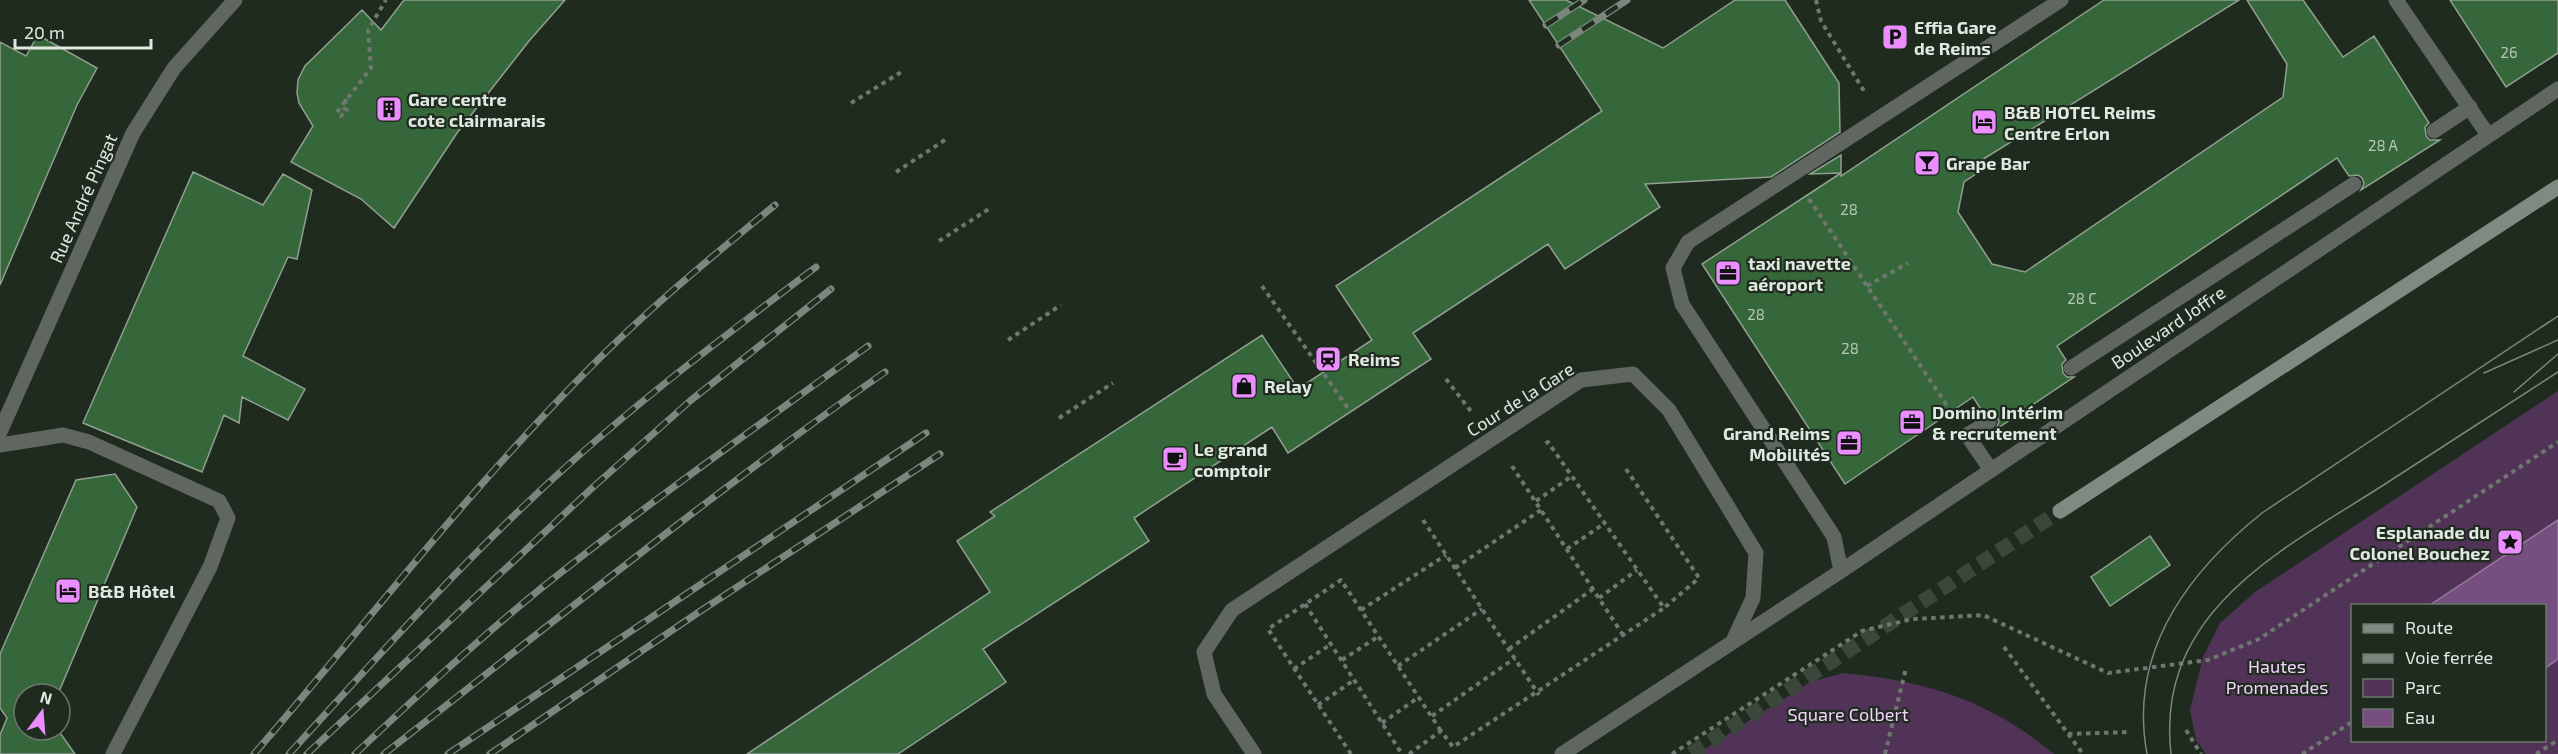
<svg xmlns="http://www.w3.org/2000/svg" width="2558" height="754" viewBox="0 0 2558 754" font-family="'Exo 2',sans-serif">
<style>
.green{fill:#503356;fill-rule:evenodd}
.water{fill:#764e7f;stroke:#967c9c;stroke-width:1.5}
.building{fill:#36673a;stroke:#909f90;stroke-width:1.5}
.lines{fill:none;stroke-linecap:round;stroke-linejoin:round}
.secondary-tunnel{stroke:#3c473c;stroke-width:15;stroke-dasharray:15 8;stroke-linecap:butt}
.path{stroke:#6e786e;stroke-width:4;stroke-dasharray:4.5 4.5;stroke-linecap:butt}
.service{stroke:#606660;stroke-width:15}
.minor{stroke:#606660;stroke-width:15}
.secondary{stroke:#808a80;stroke-width:15}
.tram{stroke:#7c867c;stroke-width:1.5}
.rail-casing{stroke:#7c867c;stroke-width:7}
.rail{stroke:#1f2b1f;stroke-width:4.5;stroke-dasharray:14;stroke-linecap:butt}
.labels{text-anchor:middle;dominant-baseline:central;stroke-width:4.5;stroke-linejoin:round;paint-order:stroke}
.number-label{font-size:15px;fill:#b6c8b6}
.poi-label{font-size:18px;font-weight:bold;fill:#e0e8e0;stroke:#1f2b1f;text-anchor:start}
.street-label{font-size:18px;fill:#e0e8e0;stroke:#1f2b1f}
.park-label{font-size:18px;fill:#f5d0fd;stroke:#1f2b1f}
</style>
<rect width="100%" height="100%" fill="#1f2b1f"/>
<path class="green" d="M2558,391V754H2206L2196,740L2190,710L2203,657L2220,623L2255,592ZM2352,606H2544V740H2352Z
M1844,673C1926,681 1989,700 2054,754H1697L1810,682Z"/>
<path class="water" d="M2558,520V659L2545,668L2544,606L2430,605Z"/>
<path class="building" d="M404,0H565L529,41L457,133L394,228L361,199L291,162L313,126L299,103L297,93L298,80L305,66L362,10L381,30Z
M1529,0H1566L1663,48L1735,0H1785L1839,83L1840,132L1771,177L1645,184L1660,207L1565,269L1548,244L1413,333L1431,359L1288,453L1272,427L1134,518L1149,541L983,649L1006,682L898,754H747L990,592L957,541L995,516L990,512L1262,335L1298,389L1372,340L1336,286L1602,111Z
M2104,0H2239L1977,163L1982,170L1964,182L1958,212L1992,264L2025,272L2283,97L2287,64L2247,0H2303L2343,57L2374,36L2429,123L2425,127L2426,136L2430,140H2440L2361,190L2364,184L2362,178L2358,175L2349,176L2337,158L2057,346L2066,360L2062,364L2063,373L2067,377H2074L1995,430L1999,422L1997,417L1989,412L1984,414L1973,397L1845,484L1702,264L1841,173V176Z
M2450,0H2558V53L2506,87Z
M38,35L97,68L77,105L0,285V42L26,56Z
M1841,155V173L1810,174Z
M193,172L263,205L283,174L312,190L297,259L288,257L243,356L305,389L288,420L242,397L239,423L224,415L202,472L83,423Z
M115,474L137,507L58,694H24V730H58L75,754H0V735L7,718L0,708V654L76,480Z
M2150,536L2170,565L2110,606L2091,577Z"/>
<g class="lines">
<path class="secondary-tunnel" d="M1691,754L2060,511"/>
<path class="path" d="M1816,0L1821,21L1864,91
M346,99L344,108L347,110L341,116L337,112L371,68L368,30L386,0
M851,103L903,71
M896,172L948,138
M1809,199L1950,410
M939,241L992,207
M1262,286L1350,411
M1867,286L1908,263
M1008,340L1061,305
M1446,379L1473,414
M1059,418L1113,383
M1512,466L1623,635
M1626,469L1699,578L1664,608
M1536,501L1572,476
M1423,520L1539,695
M1567,549L1605,523
M1455,568L1541,510
M1599,598L1637,570
M1305,604L1402,754
M1361,610L1446,555
M2004,647L2083,754
M1509,649L1593,589
M1342,660L1379,636
M1398,666L1482,609
M1294,669L1331,644
M1318,705L1354,680
M1432,716L1515,658
M1382,723L1419,697
M2186,730L2201,754
M2068,734L2130,732
M1351,754L1268,629L1341,580L1441,731
M1409,754L1441,731L1453,747L1664,608L1548,442L1545,444
M1672,754L1862,631L1912,619L1983,615L2108,673L2208,660L2259,639L2558,442
M1885,754L1906,668
M2302,754L2352,722
M2536,754L2558,740"/>
<path class="service" d="M2434,131L2470,107
M2071,368L2354,184
M1989,422L1967,435L1991,470
M0,445L63,435L89,442L219,501L228,518L210,567L113,754"/>
<path class="minor" d="M2396,0L2488,135
M0,432L133,133L174,68L235,0
M1841,571L1834,537L1682,304L1673,268L1688,242L2061,0
M1254,754L1214,694L1204,652L1232,610L1581,380L1633,374L1669,410L1756,553L1753,598L1733,641
M1562,754L1841,571L2558,89"/>
<path class="secondary" d="M2060,511L2558,187"/>
<path class="tram" d="M2484,373L2558,340
M2514,392L2558,354
M2147,754C2128,652 2187,573 2262,513L2558,316
M2171,754C2155,612 2280,551 2382,486C2441,448 2499,410 2558,372"/>
<defs>
<path id="rail" d="M1546,25L1584,0
M1559,45L1627,0
M254,754C372,617 483,471 613,345C665,295 720,250 775,205
M289,754C379,655 468,555 567,466C646,395 731,331 816,267
M307,754L591,489L690,401L831,289
M355,754C415,698 475,642 539,590C645,505 758,426 868,346
M384,754C550,625 713,492 885,372
M448,754L926,433
M490,754L699,612L940,454"/>
</defs>
<use href="#rail" class="rail-casing"/>
<use href="#rail" class="rail"/>
</g>
<defs>
<symbol id="parking-square" viewBox="-11 -11 22 22"><rect x="-9" y="-9" width="18" height="18" rx="4" fill="#ea8dfd" stroke="#1f2b1f"/><path d="M-3.5-5.5H1a3.5 3.5 0 0 1 0 7H-1V5.5H-3.5ZM-1-3.4V-.6H.8a1.4 1.4 0 0 0 0-2.8Z" fill="#111"/></symbol>
<symbol id="building-square" viewBox="-11 -11 22 22"><rect x="-9" y="-9" width="18" height="18" rx="4" fill="#ea8dfd" stroke="#1f2b1f"/><path d="M-4-6H4V6H1V3H-1V6H-4ZM-2.5-4.3h1.7v1.8h-1.7ZM.8-4.3h1.7v1.8H.8ZM-2.5-1h1.7V.8h-1.7ZM.8-1h1.7V.8H.8Z" fill="#111"/></symbol>
<symbol id="hotel-square" viewBox="-11 -11 22 22"><rect x="-9" y="-9" width="18" height="18" rx="4" fill="#ea8dfd" stroke="#1f2b1f"/><path d="M-6-4.5h1.5V1H6V5H4.5V3h-9V5H-6ZM-4 0a1.8 1.8 0 1 1 3.6 0ZM.5 0V-2.5h3Q6-2.5 6 0Z" fill="#111"/></symbol>
<symbol id="bar-square" viewBox="-11 -11 22 22"><rect x="-9" y="-9" width="18" height="18" rx="4" fill="#ea8dfd" stroke="#1f2b1f"/><path d="M-6-5H6L.8 .8V4.5H3.5V6h-7V4.5H-.8V.8Z" fill="#111"/></symbol>
<symbol id="office-square" viewBox="-11 -11 22 22"><rect x="-9" y="-9" width="18" height="18" rx="4" fill="#ea8dfd" stroke="#1f2b1f"/><path d="M-6-3h4V-5.5h4V-3h4V5H-6ZM-1-4.5V-3h2v-1.5ZM-6 0V1H6V0Z" fill="#111"/></symbol>
<symbol id="station-square" viewBox="-11 -11 22 22"><rect x="-9" y="-9" width="18" height="18" rx="4" fill="#ea8dfd" stroke="#1f2b1f"/><path d="M-3-6H3Q5-6 5-4V2Q5 4 3 4L4.5 6H3L1.5 4h-3L-3 6H-4.5L-3 4Q-5 4-5 2V-4Q-5-6-3-6ZM-3.5-4v3h7v-3ZM-3.5 1v1.5H-2V1ZM2 1v1.5H3.5V1Z" fill="#111"/></symbol>
<symbol id="shop-square" viewBox="-11 -11 22 22"><rect x="-9" y="-9" width="18" height="18" rx="4" fill="#ea8dfd" stroke="#1f2b1f"/><path d="M-5-2.5h2.3a2.7 3.5 0 0 1 5.4 0H5L5.5 6h-11ZM-1.5-2.5h3a1.5 2.3 0 0 0-3 0Z" fill="#111"/></symbol>
<symbol id="cafe-square" viewBox="-11 -11 22 22"><rect x="-9" y="-9" width="18" height="18" rx="4" fill="#ea8dfd" stroke="#1f2b1f"/><path d="M-5.5-4.5H6V0H3Q3 3.5 0 3.5H-2.5Q-5.5 3.5-5.5 0ZM3-3.2v2h1.7v-2ZM-6 4.5H4V6H-6Z" fill="#111"/></symbol>
<symbol id="sight-square" viewBox="-11 -11 22 22"><rect x="-9" y="-9" width="18" height="18" rx="4" fill="#ea8dfd" stroke="#1f2b1f"/><path d="M0-6L1.8-2.2L6-1.7L2.9 1.2L3.7 5.4L0 3.3L-3.7 5.4L-2.9 1.2L-6-1.7L-1.8-2.2Z" fill="#111"/></symbol>
</defs>
<g fill-rule="evenodd">
<use href="#parking-square" x="1880" y="22" width="30" height="30"/>
<use href="#building-square" x="374" y="94" width="30" height="30"/>
<use href="#hotel-square" x="1969" y="107" width="30" height="30"/>
<use href="#bar-square" x="1912" y="148" width="30" height="30"/>
<use href="#office-square" x="1713" y="258" width="30" height="30"/>
<use href="#station-square" x="1313" y="344" width="30" height="30"/>
<use href="#shop-square" x="1229" y="371" width="30" height="30"/>
<use href="#office-square" x="1897" y="407" width="30" height="30"/>
<use href="#office-square" x="1834" y="428" width="30" height="30"/>
<use href="#cafe-square" x="1160" y="444" width="30" height="30"/>
<use href="#sight-square" x="2495" y="527" width="30" height="30"/>
<use href="#hotel-square" x="53" y="576" width="30" height="30"/>
</g>
<g class="labels">
<g class="number-label">
<text x="2509" y="52">26</text>
<text x="2383" y="145">28 A</text>
<text x="1849" y="209">28</text>
<text x="2082" y="298">28 C</text>
<text x="1756" y="314">28</text>
<text x="1850" y="348">28</text>
</g>
<g class="poi-label">
<text x="1914" y="27">Effia Gare<tspan x="1914" dy="21">de Reims</tspan></text>
<text x="408" y="99">Gare centre<tspan x="408" dy="21">cote clairmarais</tspan></text>
<text x="2004" y="112">B&amp;B HOTEL Reims<tspan x="2004" dy="21">Centre Erlon</tspan></text>
<text x="1946" y="163">Grape Bar</text>
<text x="1748" y="263">taxi navette<tspan x="1748" dy="21">aéroport</tspan></text>
<text x="1348" y="359">Reims</text>
<text x="1264" y="386">Relay</text>
<text x="1932" y="412">Domino Intérim<tspan x="1932" dy="21">&amp; recrutement</tspan></text>
<text x="1830" y="433" text-anchor="end">Grand Reims<tspan x="1830" dy="21">Mobilités</tspan></text>
<text x="1194" y="449">Le grand<tspan x="1194" dy="21">comptoir</tspan></text>
<text x="2490" y="532" text-anchor="end">Esplanade du<tspan x="2490" dy="21">Colonel Bouchez</tspan></text>
<text x="88" y="591">B&amp;B Hôtel</text>
</g>
<g class="street-label">
<text transform="translate(83 198) rotate(-66)">Rue André Pingat</text>
<text transform="translate(2168 327) rotate(-34)">Boulevard Joffre</text>
<text transform="translate(1520 399) rotate(-32)">Cour de la Gare</text>
</g>
<g class="park-label">
<text x="2277" y="666">Hautes<tspan x="2277" dy="21">Promenades</tspan></text>
<text x="1848" y="714">Square Colbert</text>
</g>
</g>
<rect x="2351" y="604" width="195" height="138" fill="#1f2b1f" stroke="#6c776c" stroke-width="1.5"/>
<rect x="2363" y="624" width="30" height="9" fill="#808a80" stroke="#6c776c" stroke-width="1.5"/>
<text x="2405" y="634" font-size="18" fill="#e0e8e0">Route</text>
<rect x="2363" y="654" width="30" height="9" fill="#7c867c" stroke="#6c776c" stroke-width="1.5"/>
<text x="2405" y="664" font-size="18" fill="#e0e8e0">Voie ferrée</text>
<rect x="2363" y="679" width="30" height="18" fill="#503356" stroke="#6c776c" stroke-width="1.5"/>
<text x="2405" y="694" font-size="18" fill="#e0e8e0">Parc</text>
<rect x="2363" y="709" width="30" height="18" fill="#764e7f" stroke="#6c776c" stroke-width="1.5"/>
<text x="2405" y="724" font-size="18" fill="#e0e8e0">Eau</text>
<g transform="translate(42 712) rotate(16)"><circle r="28" fill="#1f2b1f" stroke="#6c776c" stroke-width="1.5"/>
<path d="M0-4.5L10 22L0 15L-10 22Z" fill="#ea8dfd"/>
<text y="-9" font-size="16" font-weight="bold" text-anchor="middle" fill="#e0e8e0">N</text>
</g>
<path d="M15 39v9h136v-9" fill="none" stroke="#e0e8e0" stroke-width="3"/>
<text x="24" y="39" font-size="18" fill="#e0e8e0" stroke="#1f2b1f" stroke-width="4.5" paint-order="stroke">20 m</text>
</svg>
